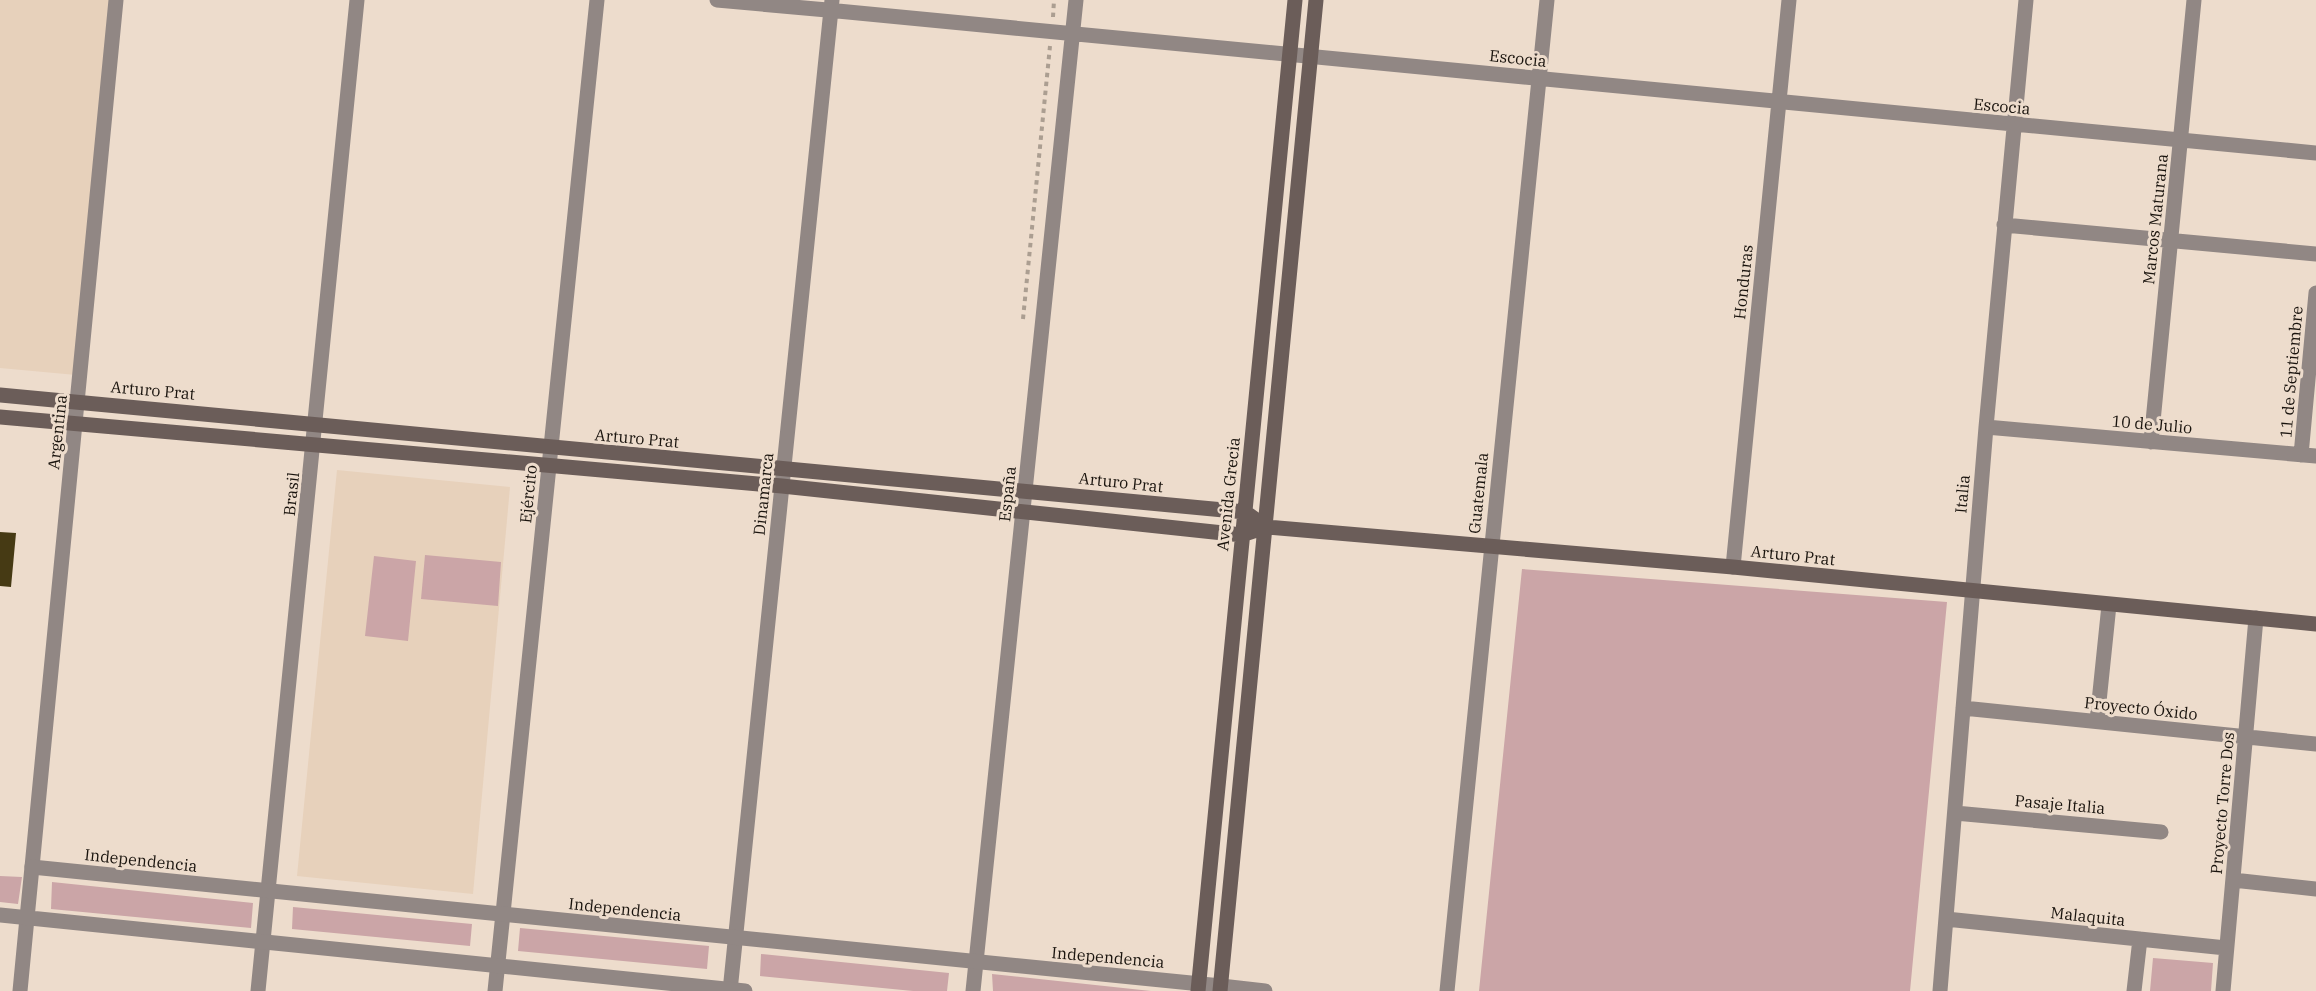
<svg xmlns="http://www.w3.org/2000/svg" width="2316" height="991" viewBox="0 0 2316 991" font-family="'IBM Plex Serif',serif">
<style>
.built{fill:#e7d1bb}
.green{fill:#cba5a7}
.building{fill:#463a14}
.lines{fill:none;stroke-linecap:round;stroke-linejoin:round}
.path{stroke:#ab9e91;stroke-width:4;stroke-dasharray:4.5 4.5;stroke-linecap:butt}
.minor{stroke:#918784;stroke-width:15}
.tertiary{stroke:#918784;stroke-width:15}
.secondary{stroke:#6b5d59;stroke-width:15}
.labels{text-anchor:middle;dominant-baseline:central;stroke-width:6;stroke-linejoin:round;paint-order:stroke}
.street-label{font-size:16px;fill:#19130d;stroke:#eddccc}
</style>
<rect width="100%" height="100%" fill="#eddccc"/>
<path class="built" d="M0,0H110L76,375L0,368Z
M337,470L510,487L473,894L297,876Z"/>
<path class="green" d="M425,555L501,562L498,606L421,599Z
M374,556L416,561L408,641L365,636Z
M1522,569L1947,602L1910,991H1479Z
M0,876L22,877L18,904L0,902Z
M52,882L253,903L251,928L51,909Z
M293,907L472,924L470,946L292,929Z
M520,928L709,946L707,969L518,951Z
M761,954L949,973L947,991H913L760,976Z
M2153,958L2213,963L2211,991H2150Z
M992,974L1151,991H993Z"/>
<path class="building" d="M0,532L16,533L11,587L0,586Z"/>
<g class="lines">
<path class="path" d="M1053,17L1054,0
M1023,319L1050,46"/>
<path class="minor" d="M717,0C1250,48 1782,106 2316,153
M2004,225L2316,254
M1986,427L2316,456
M2151,442L2194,0
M2301,455L2316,293
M1733,567L1789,0
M1963,708L2316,744
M2097,721L2109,605
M1955,813L2161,832
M32,867L116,0
M2233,880L2316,889
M1946,919L2226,948
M1221,986L1265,991
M20,991L27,918
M258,991L357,0
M495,991L597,0
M730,991L832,0
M973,991L1076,0
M1447,991L1547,0
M1940,991L1986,427L2026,0
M2134,991L2140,939
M2223,991L2256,618"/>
<path class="tertiary" d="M0,915L745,991
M27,918L32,867L1221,986"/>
<path class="secondary" d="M0,395L1245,512L1266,527
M0,417L782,486L1242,535L1266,527L1733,567L2316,624
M1198,991L1295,0
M1220,991L1316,0"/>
</g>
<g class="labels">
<g class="street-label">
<text transform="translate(1518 58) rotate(6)">Escocia</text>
<text transform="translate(2002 106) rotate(5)">Escocia</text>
<text transform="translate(2155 219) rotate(-84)">Marcos Maturana</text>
<text transform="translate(1743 282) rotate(-84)">Honduras</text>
<text transform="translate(2291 372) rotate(-85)">11 de Septiembre</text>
<text transform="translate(153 390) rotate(5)">Arturo Prat</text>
<text transform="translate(2152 424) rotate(5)">10 de Julio</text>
<text transform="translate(57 432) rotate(-84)">Argentina</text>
<text transform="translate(637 438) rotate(5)">Arturo Prat</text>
<text transform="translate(1121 482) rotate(6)">Arturo Prat</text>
<text transform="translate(1478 493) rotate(-84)">Guatemala</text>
<text transform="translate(291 494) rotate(-84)">Brasil</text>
<text transform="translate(528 494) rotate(-84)">Ejército</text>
<text transform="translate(763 494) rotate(-84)">Dinamarca</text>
<text transform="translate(1007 494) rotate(-84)">España</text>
<text transform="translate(1228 494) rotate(-84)">Avenida Grecia</text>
<text transform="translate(1962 494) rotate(-85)">Italia</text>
<text transform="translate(1793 555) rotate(6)">Arturo Prat</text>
<text transform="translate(2141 708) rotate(6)">Proyecto Óxido</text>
<text transform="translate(2222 803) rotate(-85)">Proyecto Torre Dos</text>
<text transform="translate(2060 804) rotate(5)">Pasaje Italia</text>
<text transform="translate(141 860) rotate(6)">Independencia</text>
<text transform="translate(625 909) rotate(6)">Independencia</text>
<text transform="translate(2088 916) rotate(6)">Malaquita</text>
<text transform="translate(1108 957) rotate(5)">Independencia</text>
</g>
</g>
</svg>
